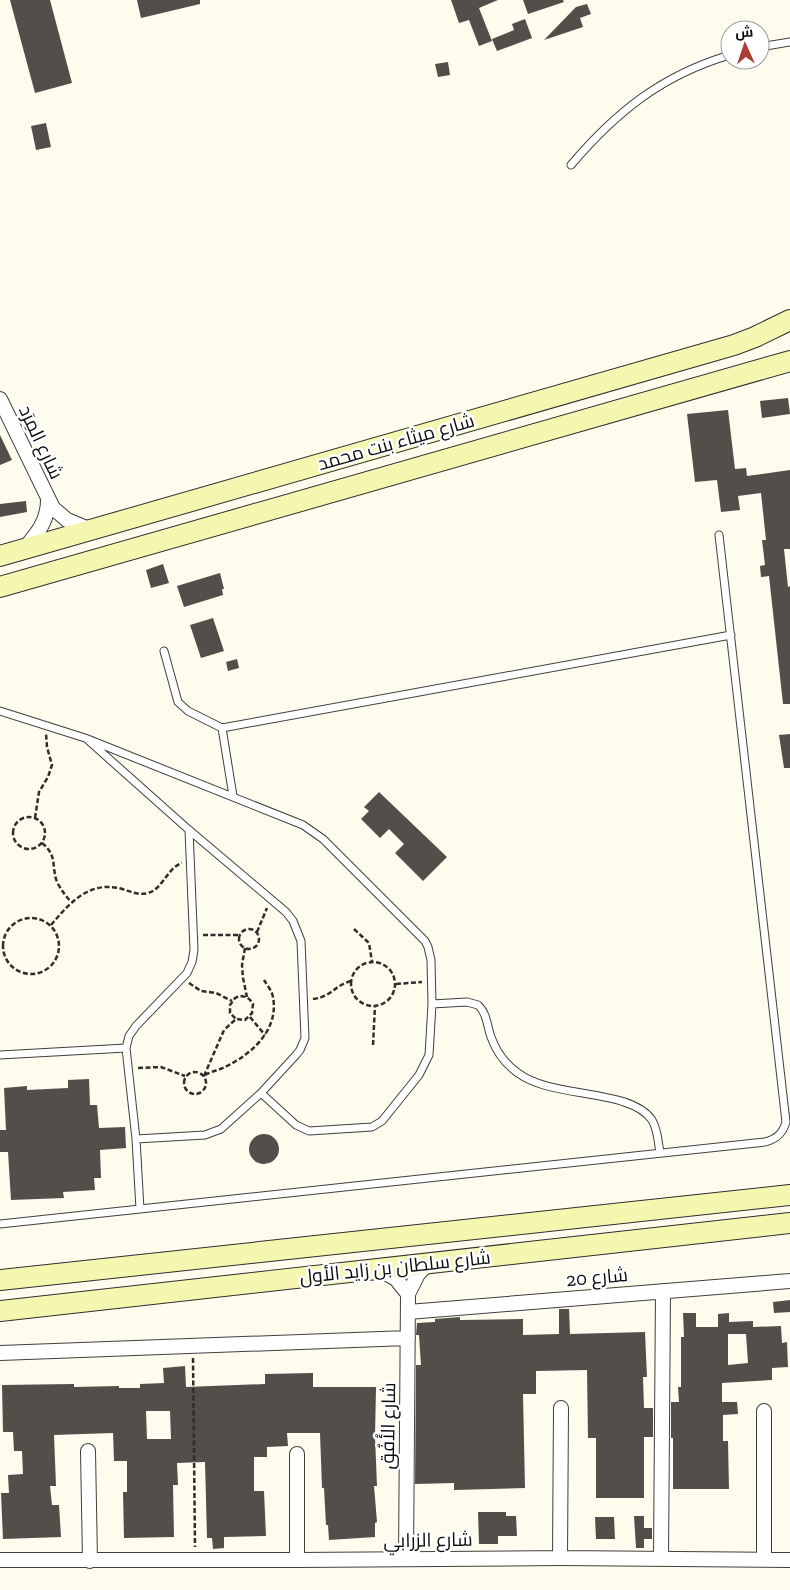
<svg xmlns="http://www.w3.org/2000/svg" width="790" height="1590" viewBox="0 0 790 1590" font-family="'Zilla Slab',Cairo,serif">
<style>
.building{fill:#534e4a;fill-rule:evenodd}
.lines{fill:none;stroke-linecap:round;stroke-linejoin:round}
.service-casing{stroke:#3f3f3f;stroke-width:9}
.minor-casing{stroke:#3f3f3f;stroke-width:16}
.secondary-casing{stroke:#2e2e2e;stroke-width:22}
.path{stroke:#2e2e2e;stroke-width:2.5;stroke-dasharray:5 2.5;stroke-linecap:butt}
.service{stroke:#fff;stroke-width:7}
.minor{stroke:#fff;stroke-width:14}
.secondary{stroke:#f5f6af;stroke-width:20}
.labels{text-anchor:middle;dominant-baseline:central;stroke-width:5;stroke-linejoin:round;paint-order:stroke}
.street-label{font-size:19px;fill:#0c0c0c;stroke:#fff}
</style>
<rect width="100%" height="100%" fill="#fdfced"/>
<path class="building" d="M10,0H50L72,83L35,93Z
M137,0H200V4L141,18Z
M451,0H498L479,8L492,41L479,46L469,20L459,23Z
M523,0H563L564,2L528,14Z
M587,4L591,14L580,18L583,27L544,40L576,7Z
M525,19L532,38L497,51L492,39L514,30L512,24Z
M448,62L450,75L438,77L435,64Z
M46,123L51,147L36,150L31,126Z
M788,398L790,414L762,418L760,401Z
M728,410L735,469L746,468L747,476L790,470V549H784L788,587L790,586V704H783L769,576L761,577L760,566L765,565L762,540H766L761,493L738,496L740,510L721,512L717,480L695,482L687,414Z
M0,435L12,460L0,465Z
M26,501L27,512L0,517V504Z
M163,564L169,583L151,588L146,570Z
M220,573L224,589H222L223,595L184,607L177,586Z
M213,618L224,651L201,658L190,625Z
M237,659L239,668L228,671L226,662Z
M790,734V768H784L779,735Z
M379,792L447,857L423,881L395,853L404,844L389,829L380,838L361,819L369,811L364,807Z
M89,1079L90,1105H97L99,1128L125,1127L126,1148L100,1150L101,1178H94L95,1190L63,1192L64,1198L11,1200L8,1152H0V1130H6L4,1088L27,1086V1090L68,1088V1080Z
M249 1149a15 15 0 1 1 30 0a15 15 0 1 1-30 0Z
M790,1300V1312L774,1313L773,1302Z
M559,1309H569L570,1334L645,1332L647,1377H643L644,1408H653V1437H644V1498H596V1438H588L587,1370L536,1371V1394H523L525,1488L454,1490V1483L415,1484L416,1365H421L419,1335H416L417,1323L435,1322V1319L460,1317V1320L523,1319V1335L559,1334Z
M683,1313H696V1327H718V1314L729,1313V1322L753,1321V1327L781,1326L782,1343L787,1342L788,1367L772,1368V1380L722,1383V1402H737L738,1414L723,1415V1441H728L729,1489H673V1438H671V1402H679L678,1387H681V1337H684ZM728,1334H746L748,1363L728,1365Z
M185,1366L186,1387L265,1384V1374L313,1373V1387H376L375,1436L377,1486H374L377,1522L375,1523V1537L329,1540L328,1525H326L324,1488H322L320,1433H287L288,1446L267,1447V1457H254V1491H264L266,1536L224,1537V1548L213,1549L212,1538H207L205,1462L177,1463L178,1485H173L174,1537L124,1538L123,1492H127V1461H114L113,1433L54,1435L56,1486H50L52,1505H59L61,1537L3,1539L1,1493H9L8,1475L23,1474L22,1451H14L13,1432H3L2,1385L74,1384V1387L119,1386V1388H140V1384L164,1383L163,1368ZM146,1411H170L171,1439H147Z
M478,1512H506V1516H516L517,1536H498V1544H479Z
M634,1516H644V1528H652V1539H644V1548H636Z
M595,1517H614L615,1539H596Z"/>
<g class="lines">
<defs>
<path id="service" d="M760,47L790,42
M571,165C616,112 662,75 730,55
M164,651L178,702L188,711L222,728L731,635
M0,711L85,738L303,825L323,839L425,941L428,947L431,960L432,1004L429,1055L419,1075L382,1121L372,1127L309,1131L296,1125L261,1093
M222,728L233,796
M89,741L189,830L286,912L293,921L301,941L305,1038L300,1050L296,1055L261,1093L221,1129L205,1135L136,1139
M432,1004L467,1002L478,1005C487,1013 487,1026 491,1037C496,1051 505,1064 518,1073C552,1099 630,1088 652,1120C658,1130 658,1142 660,1153
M0,1055L126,1048
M140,1209L765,1142C777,1139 783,1133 786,1122L719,535
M0,1224L140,1209L136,1139L126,1048L129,1036L136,1026L187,973L192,962L194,950L189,830"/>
<path id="minor" d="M0,399L53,508L67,520L91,530
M24,549C37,534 48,521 48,500
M379,1269L396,1279L408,1294
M408,1312L790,1281
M0,1353L408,1338
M764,1411V1559
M88,1451L90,1561
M297,1454V1560
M560,1558L561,1408
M406,1559L408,1294L418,1274L429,1263
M661,1559L663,1291
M0,1560H297L560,1558L790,1560"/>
<path id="secondary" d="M0,556L734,345L755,337L790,320
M0,587L790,361
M0,1280L790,1195
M0,1311L790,1223"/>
</defs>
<use href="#service" class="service-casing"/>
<use href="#minor" class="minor-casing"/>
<use href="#secondary" class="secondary-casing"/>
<path class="path" d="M13 833a16 16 0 1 1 32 0a16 16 0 1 1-32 0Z
M35,818L39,792L48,777L52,765L47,747L46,734
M42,843C58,856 51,866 57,882C61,890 66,896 71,902
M3 946a28 28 0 1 1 56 0a28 28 0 1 1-56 0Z
M51,925C69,904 87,882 118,888C128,890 137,896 148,893C163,889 167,868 182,863
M239 939a10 10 0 1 1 20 0a10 10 0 1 1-20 0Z
M354,929L369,943L372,962
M257,932L267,908
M203,935H239
M245,948L242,965L243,978L247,997
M351 984a22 22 0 1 1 44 0a22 22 0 1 1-44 0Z
M189,983L201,991L216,993L232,1001
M396,984L422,982
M313,999C331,997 335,985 351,981
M250,1017L265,1035
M373,1045L375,1006
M138,1068L161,1067L185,1076
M184 1083a11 11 0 1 1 22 0a11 11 0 1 1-22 0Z
M205,1075C212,1071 220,1070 227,1066C253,1053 279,1029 273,997C272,991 267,985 264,980
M204,1076L224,1030L236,1019L245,1020L252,1013L253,1004C249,997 243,994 235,998L230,1005V1013L236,1019
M193,1358L195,1547"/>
<use href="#service" class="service"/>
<use href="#minor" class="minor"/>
<use href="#secondary" class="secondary"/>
</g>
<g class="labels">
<g class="street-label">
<text transform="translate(41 442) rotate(65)">شارع المِرَد</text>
<text transform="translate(396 442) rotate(-16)">شارع ميثاء بنت محمد</text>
<text transform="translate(395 1267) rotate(-6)">شارع سلطان بن زايد الأول</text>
<text transform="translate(597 1277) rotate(-5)">شارع 20</text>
<text transform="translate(388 1426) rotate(-89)">شارع الأُفُق</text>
<text transform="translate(428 1540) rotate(-1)">شارع الزرابي</text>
</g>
</g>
<g transform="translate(745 45) rotate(357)"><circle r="24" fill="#ffffff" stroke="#9e9e9e"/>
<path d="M0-4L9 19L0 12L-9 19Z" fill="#ab3d34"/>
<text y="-8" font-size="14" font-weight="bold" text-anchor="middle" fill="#0c0c0c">ش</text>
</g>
</svg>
